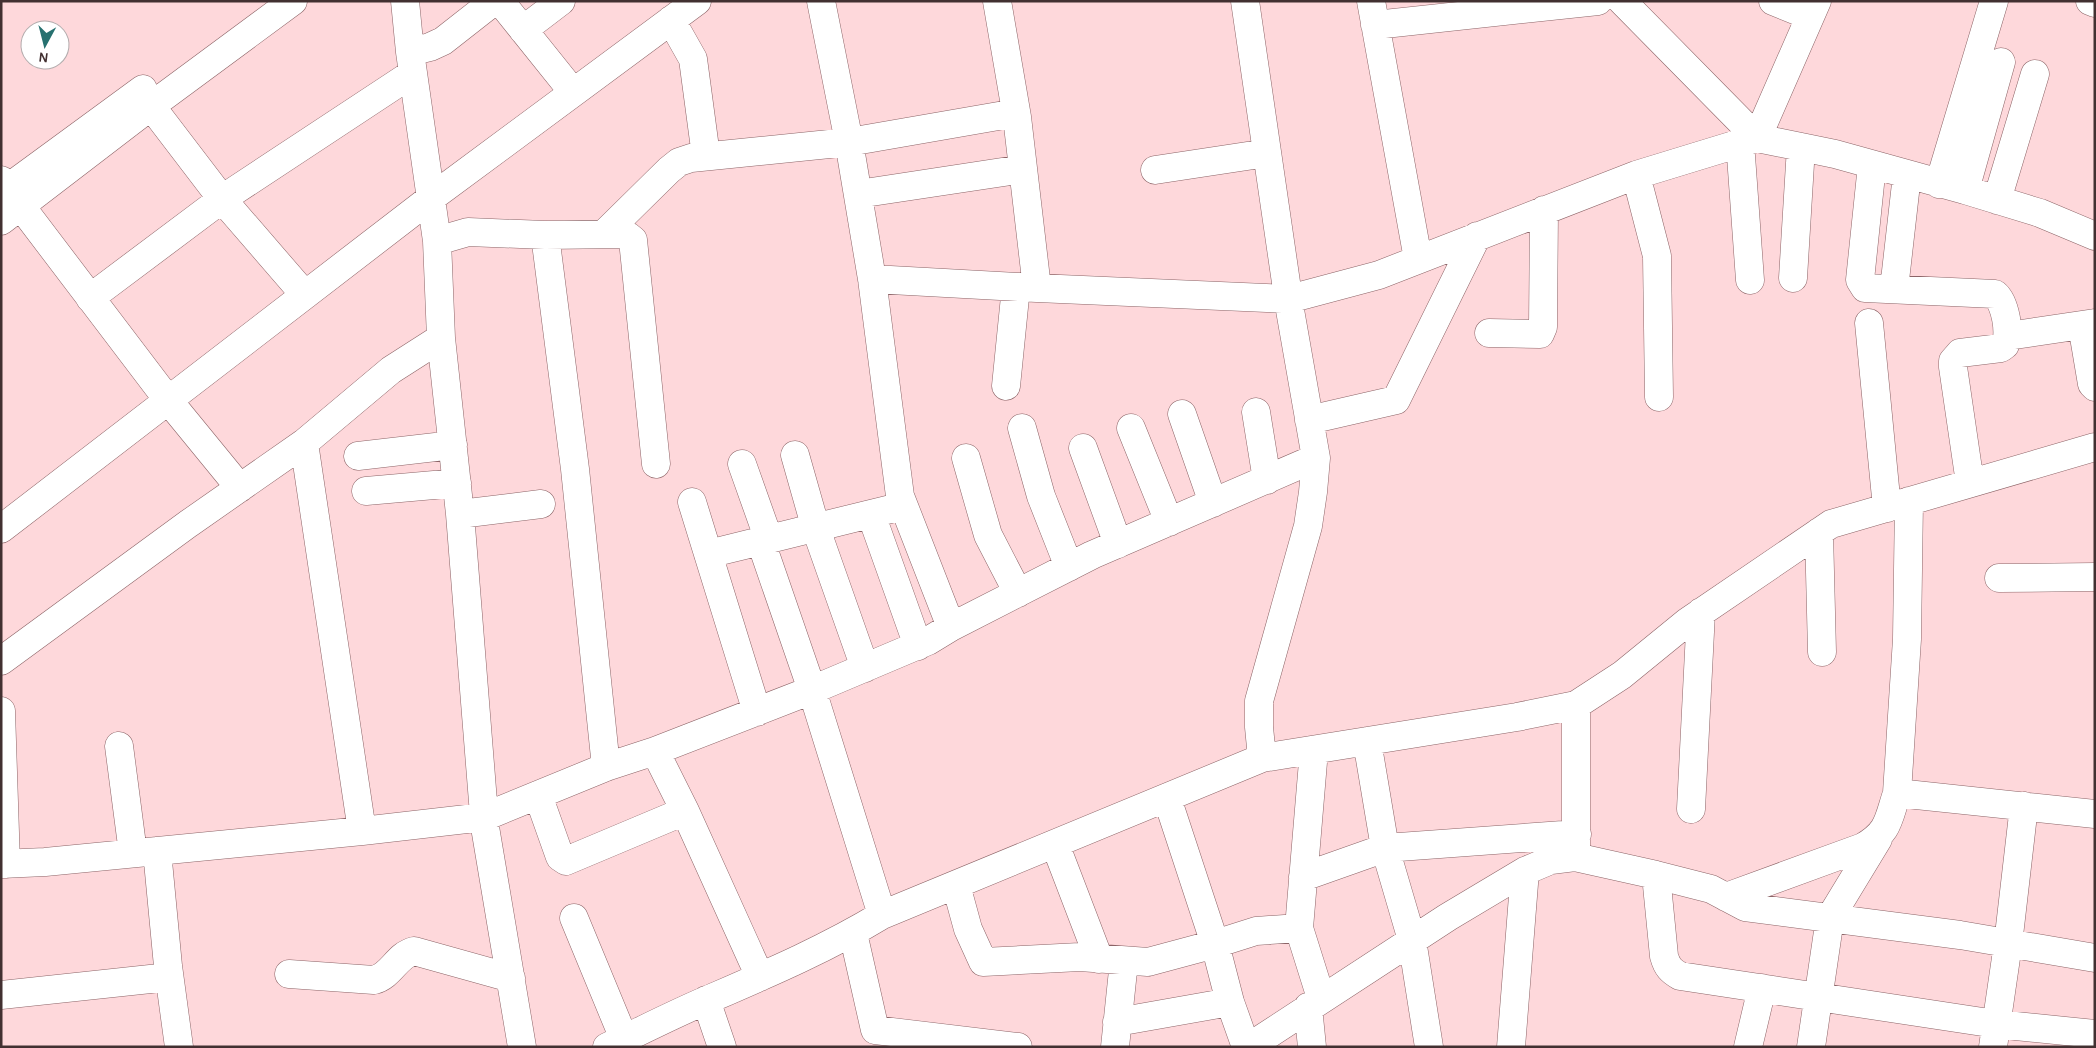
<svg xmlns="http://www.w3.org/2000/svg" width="2096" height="1048" viewBox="0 0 2096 1048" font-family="Karla,sans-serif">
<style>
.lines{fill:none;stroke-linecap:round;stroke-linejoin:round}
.minor-casing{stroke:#8c6467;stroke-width:29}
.minor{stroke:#fff;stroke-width:28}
</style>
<rect width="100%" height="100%" fill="#fed8db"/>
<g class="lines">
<defs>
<path id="minor" d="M405,1L410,52L437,241L441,338L460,514L485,827L522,1047
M500,1L573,92
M821,1L849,142L872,279L900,496L951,627
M997,1L1017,117L1037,288L1289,299L1379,275L1636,175L1757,138L1835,154L1965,190L2040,213L2095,236
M1245,1L1290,310L1316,458L1313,492L1308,526L1259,701V727L1262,758
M1371,1L1418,259
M1622,1L1757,138L1817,1
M1773,1L1810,16
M2090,1L2095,3
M671,20L693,59L706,156
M1375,25L1598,1
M523,30L561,1
M410,52L430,47L443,41L494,1
M151,106L222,199L305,295
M1740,142L1750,280
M1872,165L1860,280L1865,288L1995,294C2005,302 2011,334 2005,345L2001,348L1960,353L1953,361V367L1970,483
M1155,170L1267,153
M1636,175L1657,256L1659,397
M1,180L168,400L240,488
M1939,184L1994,1
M1965,190L2001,62
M1,193L143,89
M858,194L1023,169
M1997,200L2035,74
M1,221L151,106L293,1
M604,234L669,170L679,162L691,158L849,142L1016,113
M545,235L575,469L606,767
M437,241L468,232L545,235L622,234L628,236L633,240L656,464
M1793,278L1801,147
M872,279L1037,288
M1894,289L1907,175
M90,298L222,199L413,73
M1869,323L1887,508
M2082,325L2092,384L2095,387
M1489,333L1540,334L1543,327L1544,210
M2008,336L2095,323
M441,338L391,370L304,443L362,831L484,817L606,767L655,751L812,690L928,641L951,627L1092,555L1316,458
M1006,386L1016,287
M1256,412L1267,480
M1182,414L1213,503
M1309,420L1396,400L1477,236
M1022,428L1041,496L1069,567
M1131,428L1169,522
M1083,448L1118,544
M795,455L816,529L865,668
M358,456L453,445
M966,458L988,535L1018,593
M742,464L769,540
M366,491L457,483
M1909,501L1907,639L1897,793L2095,814
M692,502L757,712
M460,514L541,504
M871,514L918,646
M1,529L431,198L697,1
M1819,532L1822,652
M761,542L812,690L882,915
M708,554L903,506
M1999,578L2095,577
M1,661L188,524L304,443
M1,711L6,864
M1367,741L1385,848L1412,940L1429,1047
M119,746L133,853
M655,751L685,811L760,977
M538,795L560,857L566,861L685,811
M1167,798L1215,944L1230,1002L1246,1047
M1691,809L1701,612
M1055,844L1099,959
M157,851L168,966L179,1047
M1576,853V705
M1,864L45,862L362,831
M1656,875L1664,956C1667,967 1671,971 1680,976L1996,1024L2095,1034
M1303,877L1385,848L1577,834
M956,885L968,929L983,962L1080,957L1148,962L1215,944L1256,931L1299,928L1314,750
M1726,897L1863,847C1889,832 1888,820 1897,793
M574,918L624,1039
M1299,928L1321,998
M853,933L875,1030L1018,1047
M289,974L374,980C391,976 397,955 414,951L511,978
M1,995L169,977
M706,1000L722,1047
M1308,1007L1312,1047
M1117,1022L1230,1002
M607,1047C641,1031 674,1014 707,1000C767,974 826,949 882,915L1262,758L1517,717L1576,705L1622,675L1687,622L1831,524L2095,447
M1115,1047L1124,961
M1249,1047L1448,917L1525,871L1551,860L1575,857L1656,875L1711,889L1745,907L1960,935L2095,958
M1511,1047L1525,871
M1748,1047L1762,988
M1811,1047L1830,918L1878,839
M1993,1047L2008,944L2024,806"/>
</defs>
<use href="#minor" class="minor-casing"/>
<use href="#minor" class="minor"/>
</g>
<rect width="2096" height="1048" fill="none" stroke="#423031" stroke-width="5"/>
<g transform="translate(45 45) rotate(187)"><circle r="24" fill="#ffffff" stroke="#b3acad"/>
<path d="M0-4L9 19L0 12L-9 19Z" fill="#277170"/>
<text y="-8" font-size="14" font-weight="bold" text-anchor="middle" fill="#423031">N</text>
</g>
</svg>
